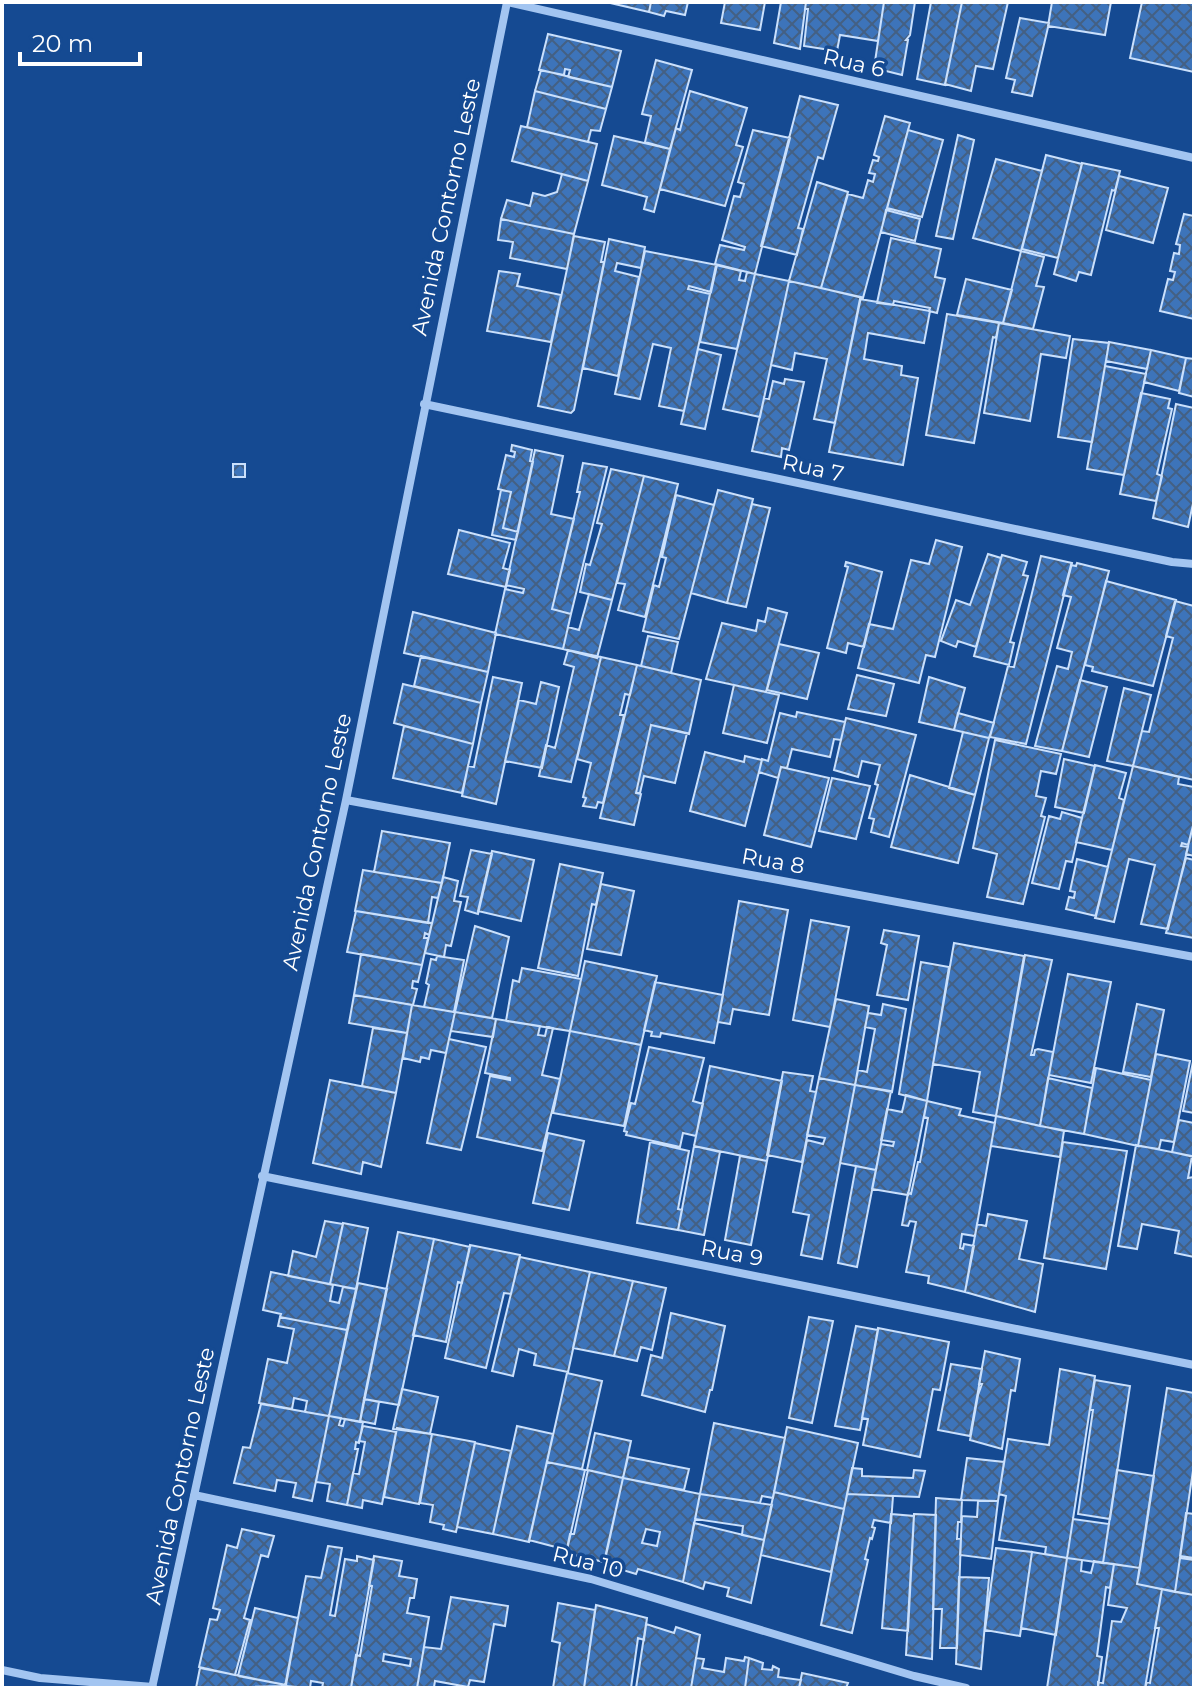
<svg xmlns="http://www.w3.org/2000/svg" width="1196" height="1690" viewBox="0 0 1196 1690" font-family="Montserrat,sans-serif">
<style>
.building{fill:url(#building-cross-hatch);stroke:#cae0fc;stroke-width:2;fill-rule:evenodd}
.lines{fill:none;stroke-linecap:round;stroke-linejoin:round}
.street{stroke:#a3c5f1;stroke-width:8}
.labels{text-anchor:middle;dominant-baseline:central;stroke-width:7;stroke-linejoin:round;paint-order:stroke}
.street-label{font-size:22px;fill:#fff;stroke:#154a92}
</style>
<defs>
<pattern id="building-cross-hatch" width="8" height="8" patternUnits="userSpaceOnUse" patternTransform="scale(2)"><rect width="8" height="8" fill="#3d74ba"/><path d="M0 0l8 8M0 8l8-8" fill="none" stroke="#446083"/></pattern>
</defs>
<rect width="100%" height="100%" fill="#154a92"/>
<path class="building" d="M606,2H651L649,12Z
M651,2H688L685,15L666,11L664,16L649,12Z
M725,2H765L760,30L721,23Z
M781,2H806L800,49L774,43Z
M806,2H884L878,41L840,35L837,51L804,46L808,9H805Z
M884,2H915L910,35L906,40H908L902,75L874,68Z
M931,2H962L945,85L917,79Z
M962,2H1008L993,69L976,66L971,91L945,84Z
M1052,2H1111L1105,35L1048,26Z
M1142,2H1194V72L1130,58Z
M1020,18L1049,23L1032,96L1012,92L1015,80L1006,78Z
M548,34L621,51L612,87L568,77L570,70L565,69L564,75L539,70Z
M656,60L692,70L670,149L645,142L651,116L642,114Z
M541,70L612,87L606,109L535,91Z
M535,91L606,109L600,131L591,130L588,142L527,127Z
M690,91L747,108L736,145L743,147L725,206L660,189L676,128L680,130Z
M800,96L838,105L823,159L818,157L798,228L803,229L797,255L761,246Z
M885,116L910,123L863,298L821,288L848,194L863,198L868,180L873,182L875,174L869,173L873,160L878,161L879,157L874,155Z
M521,126L597,144L588,181L512,161Z
M753,130L790,138L755,274L715,264L720,245L744,250L745,247L722,240L734,196L740,197L744,184L738,182Z
M908,130L943,140L922,217L887,208Z
M958,135L974,140L953,239L936,236Z
M614,136L670,149L654,212L644,209L647,197L602,185Z
M1046,155L1082,164L1058,258L1022,249Z
M996,159L1042,171L1021,251L973,238Z
M1082,163L1120,171L1115,191L1112,190L1091,275L1079,272L1076,281L1054,274Z
M562,174L588,181L574,234L501,219L507,200L530,206L533,193L545,196L557,192Z
M1119,176L1168,188L1153,243L1106,230Z
M817,182L848,192L821,288L789,281Z
M886,210L920,219L915,241L881,232Z
M1184,214L1194,216V319L1160,311L1168,279L1173,280L1175,272L1170,271L1174,253L1179,254L1180,245L1176,244Z
M501,219L574,234L567,269L510,258L513,242L498,240Z
M574,236L605,242L601,262H604L574,410L571,413L538,406Z
M891,238L941,249L935,277L945,279L937,313L929,311L930,308L894,301L893,305L877,303Z
M609,239L645,247L641,268L617,263L615,271L639,277L618,376L583,368Z
M645,251L717,265L711,292L689,286L688,289L710,294L684,411L659,406L671,348L653,344L640,399L615,394Z
M1021,251L1044,257L1036,286L1044,287L1033,329L1003,323Z
M716,265L741,271L739,280L745,281L747,272L755,274L737,349L700,342Z
M499,271L520,274L517,286L561,295L551,342L487,331Z
M755,274L789,281L760,417L723,409Z
M966,279L1012,290L1003,323L957,315Z
M789,281L861,297L835,423L814,419L827,359L795,353L792,370L771,365Z
M860,299L930,311L924,343L868,333L864,359L902,366L901,375L918,378L903,465L829,452Z
M947,314L999,323L996,338L993,337L974,443L926,435Z
M999,323L1070,336L1066,358L1041,354L1030,421L984,413Z
M1073,339L1109,343L1092,442L1058,437Z
M1109,342L1151,350L1147,369L1106,361Z
M698,349L721,355L705,429L681,424Z
M1151,350L1186,358L1179,391L1144,382Z
M1186,358L1194,359V397L1179,393Z
M1105,366L1146,374L1124,475L1087,469Z
M785,379L804,382L789,450L782,448L781,457L752,451L764,398L769,399L773,381L784,384Z
M1141,393L1170,399L1168,408L1172,409L1157,474L1162,476L1156,501L1120,494Z
M1176,404L1194,408V499L1188,527L1153,518Z
M512,445L532,450L530,461L533,462L518,532L503,528L511,492L498,489L506,455L514,457L515,452L511,451Z
M535,450L563,456L551,514L574,519L552,609L571,614L563,649L495,634L505,589L523,593L524,589L506,585Z
M583,463L607,467L571,614L552,609L580,492H577Z
M233,464H245V477H233Z
M611,469L644,476L612,600L580,592L586,564L590,565L602,524L597,523Z
M644,476L678,484L645,617L618,610L625,584L617,583Z
M501,490L511,492L503,528L518,532L516,540L492,535Z
M718,490L753,499L727,603L691,593Z
M676,495L714,505L679,639L643,631L654,585L659,587L666,558L662,557Z
M752,504L770,508L746,607L727,603Z
M459,530L510,543L503,568L510,570L506,587L448,574Z
M936,540L962,547L935,657L926,655L919,683L858,668L869,624L893,629L911,560L929,564Z
M988,554L1001,558L976,647L958,641L956,647L941,641L956,600L970,605Z
M1002,555L1027,562L1023,575L1028,576L1010,642L1014,643L1009,665L974,656Z
M1041,556L1072,563L1026,744L990,737L1008,666L1014,667Z
M846,562L882,572L864,647L848,643L846,653L827,648L848,567L845,566Z
M1077,563L1109,571L1062,751L1035,746L1057,666L1068,669L1072,652L1057,648L1071,597L1063,595L1071,565L1076,566Z
M1106,581L1176,600L1153,686L1092,671L1093,667L1085,665Z
M589,594L612,600L597,658L563,649L568,627L579,630Z
M1175,601L1194,606V780L1133,766L1142,731L1149,732L1173,638L1166,636Z
M768,608L787,613L766,692L706,679L722,623L756,631L758,620L765,622Z
M413,612L496,633L488,672L404,653Z
M648,636L678,642L671,673L641,666Z
M779,644L819,653L807,699L767,690Z
M568,650L601,657L571,782L539,776L546,745L555,748L574,667L564,664Z
M421,656L488,672L481,703L414,686Z
M601,657L637,665L630,695L625,694L620,715H624L603,803L598,802L596,808L583,806L586,798L583,797L591,763L577,759Z
M637,665L701,680L689,734L651,725L636,793L641,794L634,825L600,818Z
M857,675L894,684L886,716L848,709Z
M493,677L522,683L496,804L462,796L468,766L474,767Z
M929,677L965,688L954,730L919,722Z
M1080,680L1107,687L1089,757L1062,751Z
M541,682L559,687L542,768L505,761L519,700L536,704Z
M403,684L481,703L473,744L394,723Z
M734,685L779,695L767,743L723,733Z
M1124,688L1151,695L1133,766L1107,761Z
M797,712L845,722L841,740L834,739L830,757L792,749L787,768L781,767L778,778L759,772L762,759L768,761L780,713L796,717Z
M958,713L994,723L989,738L954,730Z
M846,718L916,735L889,837L871,832L874,819L869,818L878,785L875,784L880,765L862,761L858,777L834,770Z
M651,725L687,733L675,783L644,776L640,793H636Z
M404,726L473,744L462,793L393,778Z
M963,732L989,738L975,795L949,788Z
M995,740L1061,754L1056,774L1041,771L1036,796L1046,798L1041,816L1045,817L1023,904L987,897L997,854L973,848Z
M705,752L744,762L745,756L762,760L745,826L690,811Z
M1064,759L1095,766L1084,813L1055,807Z
M1095,765L1126,773L1119,798L1124,800L1112,850L1076,842Z
M1133,766L1179,777L1178,784L1194,787V822L1188,845L1182,843L1181,846L1188,847L1168,929L1141,924L1155,865L1129,859L1114,922L1095,918Z
M781,767L829,778L811,847L764,835Z
M910,775L975,795L958,863L891,847Z
M832,778L870,786L856,839L819,831Z
M1062,812L1082,818L1072,862L1066,861L1059,889L1032,883L1049,816L1060,819Z
M1194,822V856L1186,854Z
M382,831L450,843L442,883L374,872Z
M471,850L492,854L478,914L465,910L468,897L460,896Z
M492,851L534,860L521,921L478,911Z
M1186,858L1194,860V938L1166,933Z
M1077,859L1108,867L1096,916L1066,909L1069,897L1074,898L1075,892L1070,891Z
M560,864L603,873L596,905L592,904L578,976L538,968Z
M363,870L442,883L438,898L432,897L428,923L355,911Z
M443,877L458,881L454,901L461,902L451,946L446,945L444,957L425,953Z
M601,884L634,891L621,955L587,949Z
M739,901L788,910L769,1015L733,1009L730,1024L718,1022Z
M356,911L432,923L429,935L425,933L424,938H428L422,965L347,952Z
M811,920L849,927L830,1027L793,1020Z
M475,926L509,937L492,1018L455,1012Z
M884,930L919,936L908,1000L877,995L887,945L881,943Z
M954,943L1024,956L996,1116L973,1112L980,1072L933,1064Z
M361,954L422,965L418,982L413,981L412,988L417,989L413,1005L354,995Z
M1025,955L1052,960L1031,1055H1034L1035,1050L1038,1049L1053,1052L1040,1126L996,1116Z
M437,956L464,960L454,1012L424,1007L429,985L426,983L431,959L436,960Z
M585,961L657,976L641,1045L570,1031Z
M921,962L949,967L927,1101L899,1094Z
M522,968L581,979L570,1031L506,1021L513,980L519,982Z
M1068,974L1111,982L1091,1083L1049,1075Z
M655,982L723,995L714,1043L661,1033L660,1037L651,1036L652,1032L644,1030Z
M354,995L412,1005L407,1033L349,1023Z
M836,999L869,1006L855,1085L819,1078Z
M883,1004L906,1009L892,1092L855,1085L858,1070L867,1072L875,1029L865,1027L868,1013L881,1015Z
M1137,1004L1164,1010L1151,1077L1123,1072Z
M412,1005L455,1012L446,1053L431,1050L429,1059L421,1057L420,1062L403,1058Z
M455,1012L496,1019L493,1037L451,1031Z
M496,1019L540,1026L538,1035L545,1036L547,1027L553,1028L542,1075L560,1079L542,1151L477,1137L490,1076L510,1080V1078L485,1073Z
M373,1028L407,1033L396,1093L362,1086Z
M570,1031L641,1045L624,1126L553,1113Z
M449,1039L486,1047L461,1150L427,1143Z
M649,1047L704,1058L693,1101L703,1104L696,1136L683,1133L680,1147L626,1135L627,1132L624,1131L631,1103L635,1104Z
M1156,1054L1190,1061L1174,1142L1161,1140L1159,1149L1138,1146Z
M1194,1057V1113L1183,1111Z
M710,1066L782,1081L767,1161L694,1146Z
M1096,1068L1151,1080L1138,1146L1084,1134Z
M783,1072L813,1076L810,1091L816,1092L802,1162L767,1155Z
M819,1078L855,1085L822,1259L801,1255L809,1215L793,1212L807,1140L823,1144L825,1138L807,1135Z
M1048,1078L1092,1088L1084,1134L1040,1126Z
M330,1080L396,1093L381,1167L363,1162L361,1174L313,1163Z
M855,1085L891,1091L876,1170L840,1163Z
M906,1095L927,1101L908,1195L872,1189L881,1144L893,1146L894,1142L881,1140L887,1109L902,1112Z
M927,1101L961,1109L959,1115L995,1123L975,1236L962,1234L960,1248L963,1249L964,1244L974,1246L965,1292L928,1283L929,1276L906,1272L916,1222L910,1221L908,1226L902,1225L908,1193L911,1194L918,1162H920L928,1118L924,1117Z
M996,1116L1064,1131L1060,1157L991,1146Z
M1179,1120L1194,1123V1157L1172,1152Z
M548,1133L584,1141L569,1210L533,1203Z
M650,1142L689,1151L678,1209L682,1210L678,1230L637,1223Z
M1063,1142L1127,1151L1106,1269L1044,1258Z
M1136,1145L1192,1156L1188,1178L1194,1177V1257L1175,1253L1179,1231L1142,1224L1137,1249L1118,1246Z
M694,1146L720,1152L704,1235L678,1230Z
M740,1156L767,1161L751,1245L725,1240Z
M856,1166L876,1170L857,1267L838,1263Z
M988,1214L1027,1221L1019,1259L1043,1264L1035,1312L965,1292L977,1224L986,1226Z
M325,1221L343,1224L330,1284L288,1276L293,1251L316,1257Z
M343,1223L368,1228L356,1289L330,1284Z
M398,1232L434,1239L399,1405L364,1399Z
M434,1239L470,1247L462,1283L458,1282L446,1342L413,1335Z
M470,1245L520,1255L511,1294L504,1293L486,1368L445,1358Z
M520,1257L590,1272L568,1372L534,1365L536,1354L519,1349L513,1376L492,1371Z
M271,1272L333,1285L330,1301L339,1303L343,1287L356,1289L347,1330L280,1317L281,1314L263,1310Z
M590,1272L633,1281L614,1356L573,1348Z
M633,1281L666,1288L652,1350L641,1347L637,1361L614,1356Z
M358,1283L387,1289L360,1422L329,1416Z
M671,1313L725,1326L712,1390H710L705,1412L642,1395L651,1355L662,1358Z
M280,1317L347,1330L329,1416L305,1412L307,1401L294,1398L292,1409L259,1403L268,1359L287,1363L294,1329L278,1326Z
M809,1317L833,1321L812,1423L789,1418Z
M856,1326L878,1330L860,1430L835,1426Z
M878,1328L949,1342L940,1390L933,1389L920,1457L863,1445L868,1419L862,1418Z
M985,1351L1020,1359L1015,1391L1011,1390L1002,1449L970,1440L978,1395L982,1384H979Z
M951,1364L982,1369L970,1436L938,1430Z
M1060,1369L1095,1376L1067,1558L1045,1554L1046,1547L999,1540L1006,1496L999,1494L1008,1439L1049,1445Z
M567,1373L602,1381L582,1469L547,1462Z
M1095,1380L1130,1386L1110,1519L1078,1514L1093,1410H1090Z
M1167,1388L1194,1393V1464L1175,1592L1137,1584Z
M402,1389L438,1397L430,1434L393,1429Z
M364,1399L379,1402L375,1424L360,1421Z
M261,1404L329,1416L312,1501L293,1497L296,1483L277,1480L275,1491L234,1483L243,1447L250,1448Z
M329,1416L341,1418L339,1425L343,1426L345,1419L363,1422L359,1443L356,1442L355,1449H358L347,1505L327,1501L330,1484L316,1482Z
M714,1423L785,1438L773,1498L762,1496L760,1503L700,1494Z
M363,1426L396,1432L382,1504L363,1500L362,1508L347,1505L353,1473L359,1474L365,1442L359,1441Z
M517,1426L553,1434L529,1542L493,1534Z
M787,1427L858,1443L844,1509L774,1492Z
M397,1428L432,1434L419,1504L384,1497Z
M595,1433L631,1441L623,1478L587,1470Z
M432,1434L475,1442L456,1532L443,1529L444,1525L430,1522L433,1505L420,1503Z
M475,1443L511,1451L493,1534L457,1527Z
M628,1457L689,1469L684,1490L623,1478Z
M967,1458L1004,1462L998,1501L961,1500Z
M547,1462L585,1470L567,1550L529,1540Z
M852,1468L862,1469V1476L913,1478L914,1470L925,1471L919,1497L847,1494Z
M588,1470L623,1478L604,1562L566,1553L570,1534H574Z
M1117,1470L1154,1476L1140,1568L1103,1563Z
M623,1478L700,1494L683,1582L638,1569L636,1574L616,1568L618,1564L605,1560ZM646,1529L660,1532L657,1546L642,1543Z
M774,1492L844,1509L831,1572L761,1555Z
M700,1494L772,1505L764,1540L742,1535L743,1526L695,1519Z
M847,1494L893,1496L891,1523L874,1520L872,1527L875,1528L872,1539L870,1538L865,1559L868,1560L852,1633L821,1625Z
M936,1498L962,1500L961,1522H958L957,1539L961,1538L957,1648H940L942,1609H933Z
M978,1501H998L991,1559L960,1555L962,1516L977,1517Z
M1186,1513L1194,1514V1558L1180,1556Z
M891,1514L914,1516L908,1631L882,1628Z
M914,1514L936,1515L932,1659L906,1655Z
M1073,1519L1109,1524L1103,1563L1067,1558Z
M694,1523L764,1540L751,1603L727,1596L729,1588L705,1582L703,1589L683,1582Z
M242,1529L274,1536L268,1557L261,1555L244,1618L250,1620L235,1675L199,1667L210,1619L217,1620L220,1610L213,1608L227,1545L237,1548Z
M328,1546L342,1548L330,1615L335,1616L345,1559L357,1561V1556L374,1560L351,1688H322L323,1683L311,1681L310,1688L285,1686L306,1576L321,1578Z
M996,1548L1032,1552L1020,1636L985,1630Z
M1032,1552L1067,1558L1056,1635L1021,1628Z
M374,1556L402,1561L399,1576L417,1579L414,1598H410L407,1613L429,1617L417,1688H351L356,1655L360,1656L372,1586L369,1585ZM384,1654L411,1659L410,1666L383,1661Z
M1067,1558L1082,1560L1081,1571L1091,1573L1094,1561L1114,1564L1110,1588L1106,1587L1097,1656L1102,1657L1098,1688H1047Z
M1180,1558L1194,1560V1595L1175,1592Z
M1114,1564L1140,1568L1137,1584L1162,1589L1145,1688H1098V1682L1103,1683L1112,1621L1121,1622L1127,1608L1108,1605Z
M959,1577L989,1578L981,1669L956,1664Z
M1162,1589L1194,1595V1688H1145L1147,1682L1150,1683L1159,1628H1155Z
M451,1597L508,1606L505,1626L494,1624L484,1682L470,1680L468,1687L435,1681L434,1687L440,1688H417L424,1647L441,1649Z
M558,1603L595,1610L584,1688H553L560,1643L552,1641Z
M596,1605L647,1618L644,1640L638,1638L631,1688H584Z
M255,1608L298,1618L286,1685L238,1676Z
M646,1624L674,1633L676,1627L700,1635L691,1688H636Z
M745,1657L749,1658L745,1688H691L696,1658L704,1659L702,1668L724,1672L726,1658L744,1661Z
M749,1658L763,1663L762,1669L772,1670L773,1666L779,1669L778,1677L801,1680L799,1688H745Z
M200,1668L286,1685L287,1686L196,1688Z
M802,1673L848,1683L846,1688H799Z"/>
<g class="lines">
<path class="street" d="M507,2L1194,158
M424,404L1172,562L1194,564
M346,800L1194,957
M262,1176L1194,1365
M194,1495L591,1579L914,1676L966,1688
M2,1670L40,1678L153,1687
M152,1688L346,800L507,2"/>
</g>
<g class="labels">
<g class="street-label">
<text transform="translate(854 63) rotate(13)">Rua 6</text>
<text transform="translate(446 207) rotate(-78)">Avenida Contorno Leste</text>
<text transform="translate(813 468) rotate(12)">Rua 7</text>
<text transform="translate(317 842) rotate(-78)">Avenida Contorno Leste</text>
<text transform="translate(773 861) rotate(10)">Rua 8</text>
<text transform="translate(732 1253) rotate(11)">Rua 9</text>
<text transform="translate(180 1476) rotate(-78)">Avenida Contorno Leste</text>
<text transform="translate(588 1562) rotate(14)">Rua 10</text>
</g>
</g>
<rect width="1196" height="1690" fill="none" stroke="#ffffff" stroke-width="8"/>
<path d="M20 52v12h120v-12" fill="none" stroke="#ffffff" stroke-width="4"/>
<text x="32" y="52" font-size="24" fill="#ffffff" stroke="#154a92" stroke-width="6" paint-order="stroke">20 m</text>
</svg>
